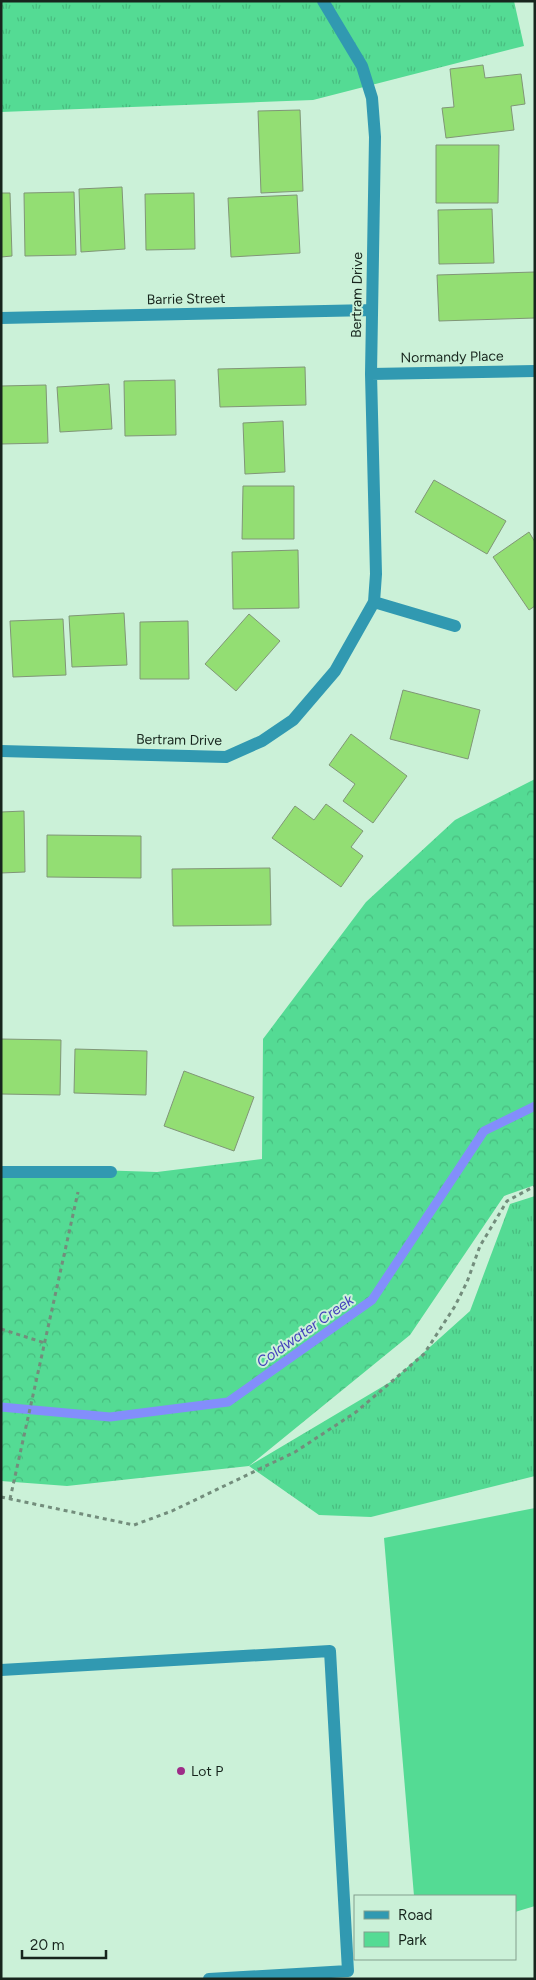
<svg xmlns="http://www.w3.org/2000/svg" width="536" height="1980" viewBox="0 0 536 1980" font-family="Figtree,sans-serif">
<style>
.grass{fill:url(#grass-tufts)}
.forest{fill:url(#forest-crowns)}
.green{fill:#54db94}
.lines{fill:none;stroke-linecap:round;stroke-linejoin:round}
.stream{stroke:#838efb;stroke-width:9}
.building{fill:#93de73;stroke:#809677}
.path{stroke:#738d7c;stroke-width:3;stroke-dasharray:4 4;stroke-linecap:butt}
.lane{stroke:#3199b1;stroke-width:12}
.street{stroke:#3199b1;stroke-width:12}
.poi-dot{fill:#9e2c88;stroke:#cbf1d8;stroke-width:2}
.labels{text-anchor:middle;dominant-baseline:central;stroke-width:4;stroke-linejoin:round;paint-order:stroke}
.street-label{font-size:14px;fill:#17251d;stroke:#cbf1d8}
.poi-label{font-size:14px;fill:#17251d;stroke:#cbf1d8;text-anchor:start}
.water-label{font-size:15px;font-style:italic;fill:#433fbc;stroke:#cbf1d8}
</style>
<defs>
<pattern id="grass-tufts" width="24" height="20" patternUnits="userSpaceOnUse" patternTransform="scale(1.25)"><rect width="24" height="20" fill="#54db94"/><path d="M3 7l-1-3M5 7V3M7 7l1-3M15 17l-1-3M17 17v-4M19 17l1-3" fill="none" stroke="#48bc7f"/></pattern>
<pattern id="forest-crowns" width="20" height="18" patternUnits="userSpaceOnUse" patternTransform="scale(1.25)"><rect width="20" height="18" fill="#54db94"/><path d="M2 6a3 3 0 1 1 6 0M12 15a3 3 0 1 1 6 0" fill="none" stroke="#48bc7f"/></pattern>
</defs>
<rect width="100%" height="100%" fill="#cbf1d8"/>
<path class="grass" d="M1,1H514L524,46L313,100L1,112Z
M535,1196V1476L371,1517L319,1515L249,1466L392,1381L470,1311L510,1204Z"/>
<path class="forest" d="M535,779V1185L504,1196L410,1335L249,1466L67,1486L1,1481V1167L157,1172L262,1159L263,1039L366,902L455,820Z"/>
<path class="green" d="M535,1508V1906L515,1912V1896H414L384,1538Z"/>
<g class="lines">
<path class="stream" d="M1,1407L110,1417L228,1402L372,1300L484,1131L535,1106"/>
</g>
<path class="building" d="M483,65L485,78L521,74L525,104L511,106L514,130L446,138L442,108L454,107L450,69Z
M300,110L303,191L261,193L258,111Z
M436,145H499L498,203H436Z
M122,187L125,249L81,252L79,189Z
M74,192L76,255L25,256L24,193Z
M1,193H10L12,256L1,257Z
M194,193L195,249L146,250L145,194Z
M297,195L300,253L231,257L228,198Z
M492,209L494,263L439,264L438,210Z
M535,272V318L439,321L437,275Z
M305,367L306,405L220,407L218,369Z
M175,380L176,435L125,436L124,381Z
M109,384L112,429L60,432L57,387Z
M46,385L48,443L1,444V386Z
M283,421L285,472L245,474L243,423Z
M434,480L506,521L487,554L415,512Z
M243,486H294V539H242Z
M529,532L535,542V606L529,610L493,557Z
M298,550L299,608L233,609L232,552Z
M124,613L127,665L72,667L69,616Z
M249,614L280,641L236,691L205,664Z
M63,619L66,675L13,677L10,621Z
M188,621L189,679H140V622Z
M403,690L480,710L468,759L390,739Z
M351,734L407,776L373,823L343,801L355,784L329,765Z
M326,804L363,831L351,847L363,856L341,887L272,838L295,806L314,820Z
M24,811L25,872L1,873V812Z
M47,835L141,836V878L47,877Z
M270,868L271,925L173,926L172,869Z
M1,1039L61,1040L60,1095L1,1094Z
M75,1049L147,1051L146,1095L74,1093Z
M184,1071L254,1097L234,1151L164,1126Z"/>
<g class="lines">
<path class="path" d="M1,1329L45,1343
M1,1497L134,1525L172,1511L295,1452L356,1412L424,1354L455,1306L467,1282L480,1246L507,1201L535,1186
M10,1499L78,1192"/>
<path class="lane" d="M1,1670L330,1651L348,1971L209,1979"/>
<path class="street" d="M1,318L372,310
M371,374L535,371
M374,602L455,626
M1,751L226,757L262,741L293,720L335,671L374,602L376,574L371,374L375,137L372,98L362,66L323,1
M1,1172H111"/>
</g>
<circle class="poi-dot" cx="181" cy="1771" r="5"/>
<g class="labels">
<g class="street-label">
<text transform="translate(357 295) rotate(-89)">Bertram Drive</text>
<text transform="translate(186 299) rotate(-1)">Barrie Street</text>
<text transform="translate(452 357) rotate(-1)">Normandy Place</text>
<text transform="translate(179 740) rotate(1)">Bertram Drive</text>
</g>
<g class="poi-label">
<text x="191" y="1771">Lot P</text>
</g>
<g class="water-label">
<text transform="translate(305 1331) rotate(-35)">Coldwater Creek</text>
</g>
</g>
<rect width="536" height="1980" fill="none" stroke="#17251d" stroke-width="5"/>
<rect x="354" y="1895" width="162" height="65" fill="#cbf1d8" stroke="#839f8d"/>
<rect x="364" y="1911" width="25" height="8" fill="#3199b1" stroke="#839f8d"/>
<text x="398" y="1920" font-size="15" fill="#17251d">Road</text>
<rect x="364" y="1932" width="25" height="15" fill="#54db94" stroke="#839f8d"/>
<text x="398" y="1945" font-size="15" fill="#17251d">Park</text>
<path d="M22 1950v8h84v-8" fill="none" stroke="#17251d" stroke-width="2.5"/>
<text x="30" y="1950" font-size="15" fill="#17251d" stroke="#cbf1d8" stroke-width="4" paint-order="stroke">20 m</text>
</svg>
